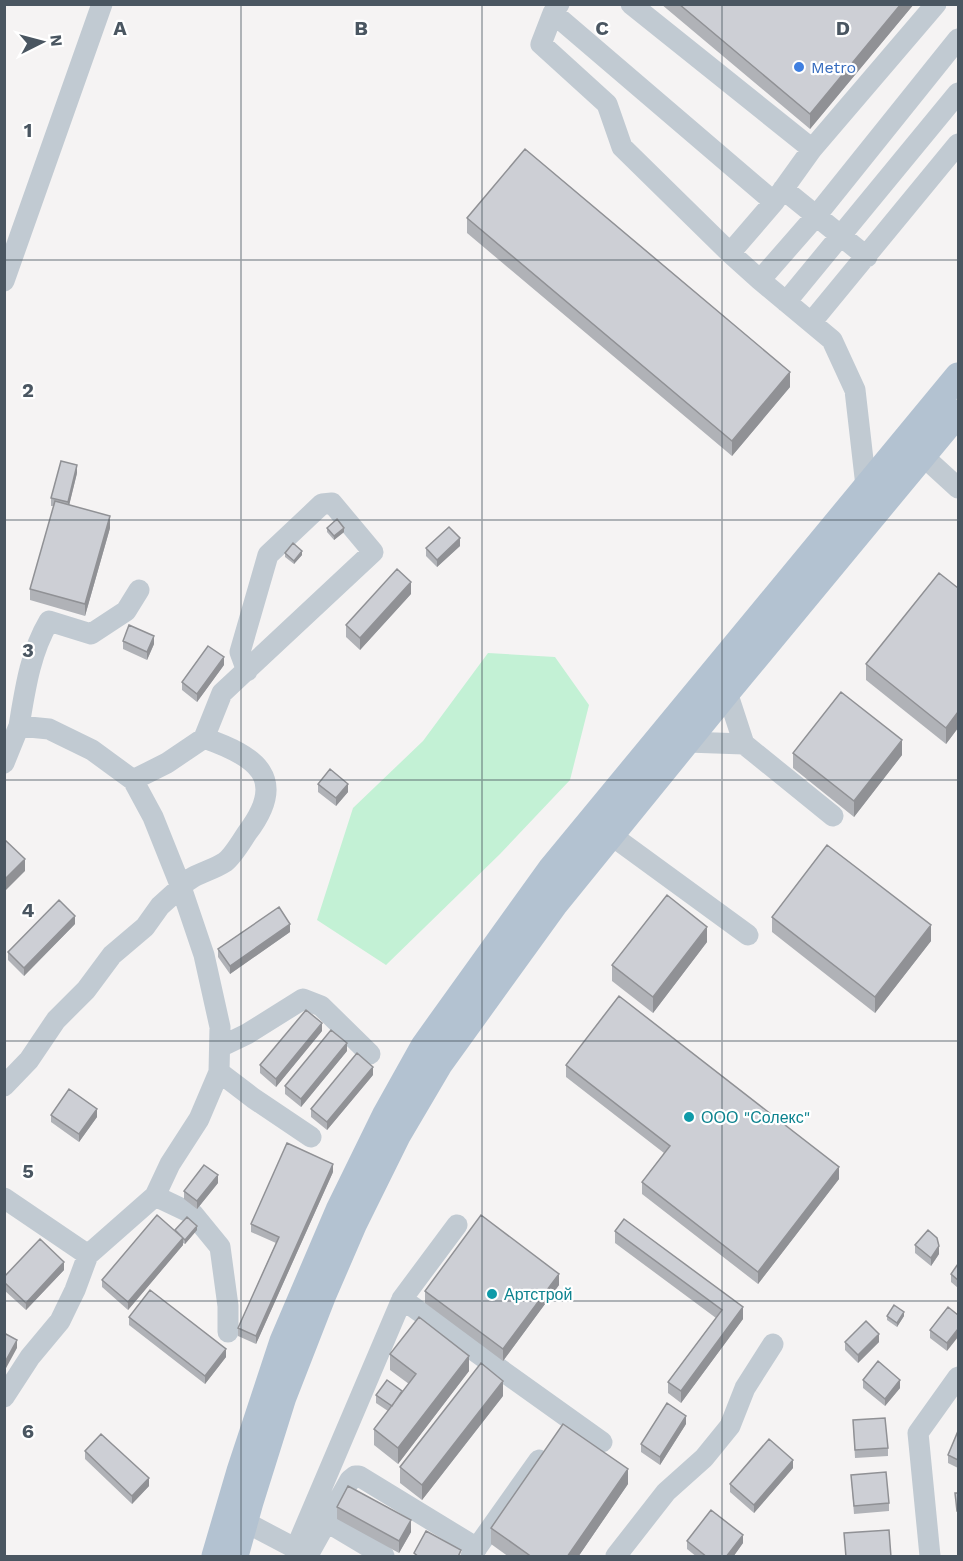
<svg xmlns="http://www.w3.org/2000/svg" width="963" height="1561" viewBox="0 0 963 1561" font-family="'Work Sans',sans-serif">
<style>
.green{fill:#c3f1d5}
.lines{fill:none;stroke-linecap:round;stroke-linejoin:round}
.minor{stroke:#c1cad2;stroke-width:21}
.major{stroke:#b3c2d1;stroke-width:27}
.wall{fill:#b0b2b7}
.shaded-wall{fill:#909195}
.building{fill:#cdcfd5;stroke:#909195;stroke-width:1.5}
.grid{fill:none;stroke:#4a5661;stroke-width:1.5;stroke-opacity:0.55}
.shop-dot{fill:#3f7fe0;stroke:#fff;stroke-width:2}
.culture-dot{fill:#0f9aa8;stroke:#fff;stroke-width:2}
.labels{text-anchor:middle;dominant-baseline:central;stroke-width:4.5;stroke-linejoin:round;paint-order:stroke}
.shop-label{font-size:16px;fill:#366cbe;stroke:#fff;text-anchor:start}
.culture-label{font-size:16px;fill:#0d838f;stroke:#fff;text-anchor:start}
.grid-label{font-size:20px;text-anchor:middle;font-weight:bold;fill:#4a5661;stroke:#fff;stroke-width:4.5;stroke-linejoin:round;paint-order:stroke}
</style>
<rect width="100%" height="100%" fill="#f5f3f3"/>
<path class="green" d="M488,653L555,657L589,705L570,780L500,854L386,965L317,920L353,808L423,741Z"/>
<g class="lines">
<path class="minor" d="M559,4L553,13L541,44L607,104L622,147L730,253
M631,4L812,149
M553,13L774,202
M783,189L867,257
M760,280L730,253L774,202L812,149L936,4
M4,281L102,4
M786,302L958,93
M814,319L958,144
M923,456L958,488
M866,486L855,390L832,340L760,280L816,216L958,39
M139,590L126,611L91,634L49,621C30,653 25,690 19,726L49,729L92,750L133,780L167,763L204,738C256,756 289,778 247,833C241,842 233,856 225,862C210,872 193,873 181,887L204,955L220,1027L219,1072L253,1098L311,1137
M727,692L744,744
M204,738L222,693L373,552L332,503L322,504L268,555L240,652L247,671
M687,742L744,744L833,816
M4,763L19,726
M611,835L748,935
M220,1047L247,1034L303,999L321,1006L370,1054
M4,1086L29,1060L56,1020L86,990L112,955L145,927L160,906L181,887L153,817L133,780
M155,1196L170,1164L199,1119L219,1072
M4,1198L88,1255L155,1196L193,1214L220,1247L228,1306V1332
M402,1299L602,1442
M4,1397L30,1357L60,1321L75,1290L88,1255
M245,1522L308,1555
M327,1522L384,1556
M296,1548L402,1299L457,1225
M308,1555L350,1480L355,1476H359L477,1548
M471,1556L539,1460
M616,1556L666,1492L704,1458L730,1426L745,1388L773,1344
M930,1556L918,1433L958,1377"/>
<path class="major" d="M215,1556L240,1471L283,1341L339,1210L386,1114L424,1046L551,869L958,376
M235,1556L250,1502L283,1397L322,1297L354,1223L397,1136L440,1063L554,905L727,692L958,413"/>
</g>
<path class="wall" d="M661,4H914L810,129Z
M467,218L790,387L732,456L467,233Z
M77,473L69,505L110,528L85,616L30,600V589L54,506H51V498Z
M327,528L344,532L334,540L327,532Z
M460,546L437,567L426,556V548Z
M285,553L302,555L294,564L285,557Z
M958,588V728L946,744L866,680V664Z
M411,594L360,650L346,637V625Z
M123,641L154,644L147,660L123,649Z
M224,665L197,702L182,690V682Z
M793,753L902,755L854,817L793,768Z
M318,784L348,792L336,806L318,792Z
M772,917L931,941L875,1013L772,932Z
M75,924L24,976L8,960V952Z
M290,932L230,974L218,957V949Z
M707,942L653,1013L612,981V965Z
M322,1031L276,1087L260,1073V1065Z
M347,1051L301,1107L285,1094V1086Z
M566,1065L839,1179L758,1284L642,1194V1182L664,1153L566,1077Z
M373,1075L327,1130L311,1117V1109Z
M51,1115L97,1117L79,1142L51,1122Z
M333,1172L256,1344L238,1336V1328L276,1243L251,1232V1224Z
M218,1183L197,1209L184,1199V1191Z
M175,1230H197L185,1244L183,1243V1245L128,1310L102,1287V1280Z
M615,1231L743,1319L681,1403L668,1393V1382L716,1318L615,1243Z
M915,1245L939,1254L931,1266L915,1253Z
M958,1264V1288L951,1282V1274Z
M64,1270L26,1310L4,1290V1277Z
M559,1285L503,1361L425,1303V1291Z
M948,1307L947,1351L930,1338V1330Z
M887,1316H904L897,1327L887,1320Z
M129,1317L226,1357L205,1384L129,1325Z
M845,1342H879L858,1363L845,1350Z
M390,1354L469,1371L398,1464L374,1445V1429L388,1411L376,1403V1395L402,1392L409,1384L390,1370Z
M863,1380L900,1388L885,1406L863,1388Z
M503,1396L422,1500L400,1483V1467Z
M853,1420L888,1448V1456L855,1458Z
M686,1424L660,1465L641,1452V1444Z
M958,1431V1468L948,1463V1455Z
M85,1451L149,1486L132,1504L85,1459Z
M793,1468L754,1513L730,1492V1484Z
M851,1475L889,1503V1511L854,1514Z
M628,1484L578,1557H509L491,1544V1528Z
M337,1507L411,1532L399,1553L337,1519Z
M687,1541L743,1543L733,1557H697L687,1549Z"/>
<path class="shaded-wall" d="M901,4H914L810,129V114Z
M790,372V387L732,456V441Z
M77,465V473L68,510V502Z
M110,516V528L85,616V604Z
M344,528V532L334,540V536Z
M460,538V546L437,567V560Z
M302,551V555L294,564V561Z
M411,582V594L360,650V638Z
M154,636V644L147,660V652Z
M224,657V665L197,702V694Z
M958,712V728L946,744V728Z
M902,740V755L854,817V801Z
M348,784V792L336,806V798Z
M25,859V871L4,892V880Z
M75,916V924L24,976V968Z
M290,924V932L230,974V966Z
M931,925V941L875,1013V997Z
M707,927V942L653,1013V997Z
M322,1023V1031L276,1087V1079Z
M347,1043V1051L301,1107V1099Z
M373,1067V1075L327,1130V1122Z
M97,1109V1117L79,1142V1134Z
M333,1164V1172L256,1344V1336Z
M839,1167V1179L758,1284V1272Z
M218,1175V1183L197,1209V1201Z
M197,1226V1230L185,1244V1240Z
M183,1238V1245L128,1310V1302Z
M939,1246V1254L931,1266V1258Z
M64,1262V1270L26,1310V1303Z
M559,1274V1285L503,1361V1349Z
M743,1307V1319L681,1403V1391Z
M904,1312V1316L897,1327V1323Z
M958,1329V1337L947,1351V1343Z
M879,1334V1342L858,1363V1355Z
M17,1340V1348L5,1370V1362Z
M226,1349V1357L205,1384V1376Z
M469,1356V1371L398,1464V1448Z
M900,1380V1388L885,1406V1399Z
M503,1381V1396L422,1500V1485Z
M686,1416V1424L660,1465V1457Z
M793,1460V1468L754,1513V1505Z
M628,1469V1484L578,1557H567Z
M149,1478V1486L132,1504V1496Z
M411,1520V1532L399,1553V1541Z
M743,1535V1543L733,1557H726Z"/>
<path class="building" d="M679,4H901L810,114Z
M525,149L790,372L732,441L467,218Z
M61,461L77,465L68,502L51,498Z
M55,501L110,516L85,604L30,589Z
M337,519L344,528L334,536L327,528Z
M449,527L460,538L437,560L426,548Z
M293,543L302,551L294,561L285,553Z
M397,569L411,582L360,638L346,625Z
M939,573L958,588V712L946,728L866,664Z
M129,625L154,636L147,652L123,641Z
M208,646L224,657L197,694L182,682Z
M841,692L902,740L854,801L793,753Z
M330,769L348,784L336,798L318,784Z
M4,839L25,859L4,880Z
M827,845L931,925L875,997L772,917Z
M667,895L707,927L653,997L612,965Z
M59,900L75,916L24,968L8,952Z
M279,907L290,924L230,966L218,949Z
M619,996L839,1167L758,1272L642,1182L670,1146L566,1065Z
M306,1010L322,1023L276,1079L260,1065Z
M331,1030L347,1043L301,1099L285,1086Z
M357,1053L373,1067L327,1122L311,1109Z
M69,1089L97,1109L79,1134L51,1115Z
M287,1143L333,1164L256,1336L238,1328L279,1237L251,1224Z
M204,1165L218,1175L197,1201L184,1191Z
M157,1215L183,1238L128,1302L102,1280Z
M481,1215L559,1274L503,1349L425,1291Z
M187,1217L197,1226L185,1240L175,1230Z
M624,1219L743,1307L681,1391L668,1382L722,1310L615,1231Z
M928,1230L937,1238L939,1246L931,1258L915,1245Z
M40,1239L64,1262L26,1303L4,1282V1277Z
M958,1264V1280L951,1274Z
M150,1290L226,1349L205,1376L129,1317Z
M894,1305L904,1312L897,1323L887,1316Z
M948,1307L958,1315V1329L947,1343L930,1330Z
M419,1317L469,1356L398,1448L374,1429L416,1374L390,1354Z
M866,1321L879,1334L858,1355L845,1342Z
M4,1333L17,1340L5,1362L4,1361Z
M878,1361L900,1380L885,1399L863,1380Z
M481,1363L503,1381L422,1485L400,1467Z
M387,1380L402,1391L392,1406L376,1395Z
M667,1403L686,1416L660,1457L641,1444Z
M885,1418L888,1448L855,1450L853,1420Z
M563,1424L628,1469L567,1557H532L491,1528Z
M958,1431V1460L948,1455Z
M101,1434L149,1478L132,1496L85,1451Z
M769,1439L793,1460L754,1505L730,1484Z
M886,1472L889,1503L854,1506L851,1475Z
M348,1486L411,1520L399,1541L337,1507Z
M955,1493H958V1511H957Z
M711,1510L743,1535L726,1557H707L687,1541Z
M889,1530L891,1557H846L844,1533Z
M426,1531L461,1550L458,1557H419L414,1553Z"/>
<path class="grid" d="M241,4V1556M482,4V1556M722,4V1556M4,260H958M4,520H958M4,780H958M4,1041H958M4,1301H958"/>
<circle class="shop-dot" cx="799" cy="67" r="6"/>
<g class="culture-dot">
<circle cx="689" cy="1117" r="6"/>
<circle cx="492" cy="1294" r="6"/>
</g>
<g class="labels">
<g class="shop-label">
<text x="811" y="67">Metro</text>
</g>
<g class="culture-label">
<text x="701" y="1117">ООО "Солекс"</text>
<text x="504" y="1294">Артстрой</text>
</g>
</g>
<g class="grid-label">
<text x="120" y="35">A</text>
<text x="361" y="35">B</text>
<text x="602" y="35">C</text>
<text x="843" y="35">D</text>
<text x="28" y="137">1</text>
<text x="28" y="397">2</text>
<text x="28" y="657">3</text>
<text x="28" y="917">4</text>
<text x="28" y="1178">5</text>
<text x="28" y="1438">6</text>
</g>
<rect width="963" height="1561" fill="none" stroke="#4a5661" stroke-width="12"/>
<g transform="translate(42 42) rotate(84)" stroke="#ffffff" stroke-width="4.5" paint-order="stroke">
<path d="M0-4.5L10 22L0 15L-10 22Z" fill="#4a5661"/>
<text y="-9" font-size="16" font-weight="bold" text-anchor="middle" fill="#4a5661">N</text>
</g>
</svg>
